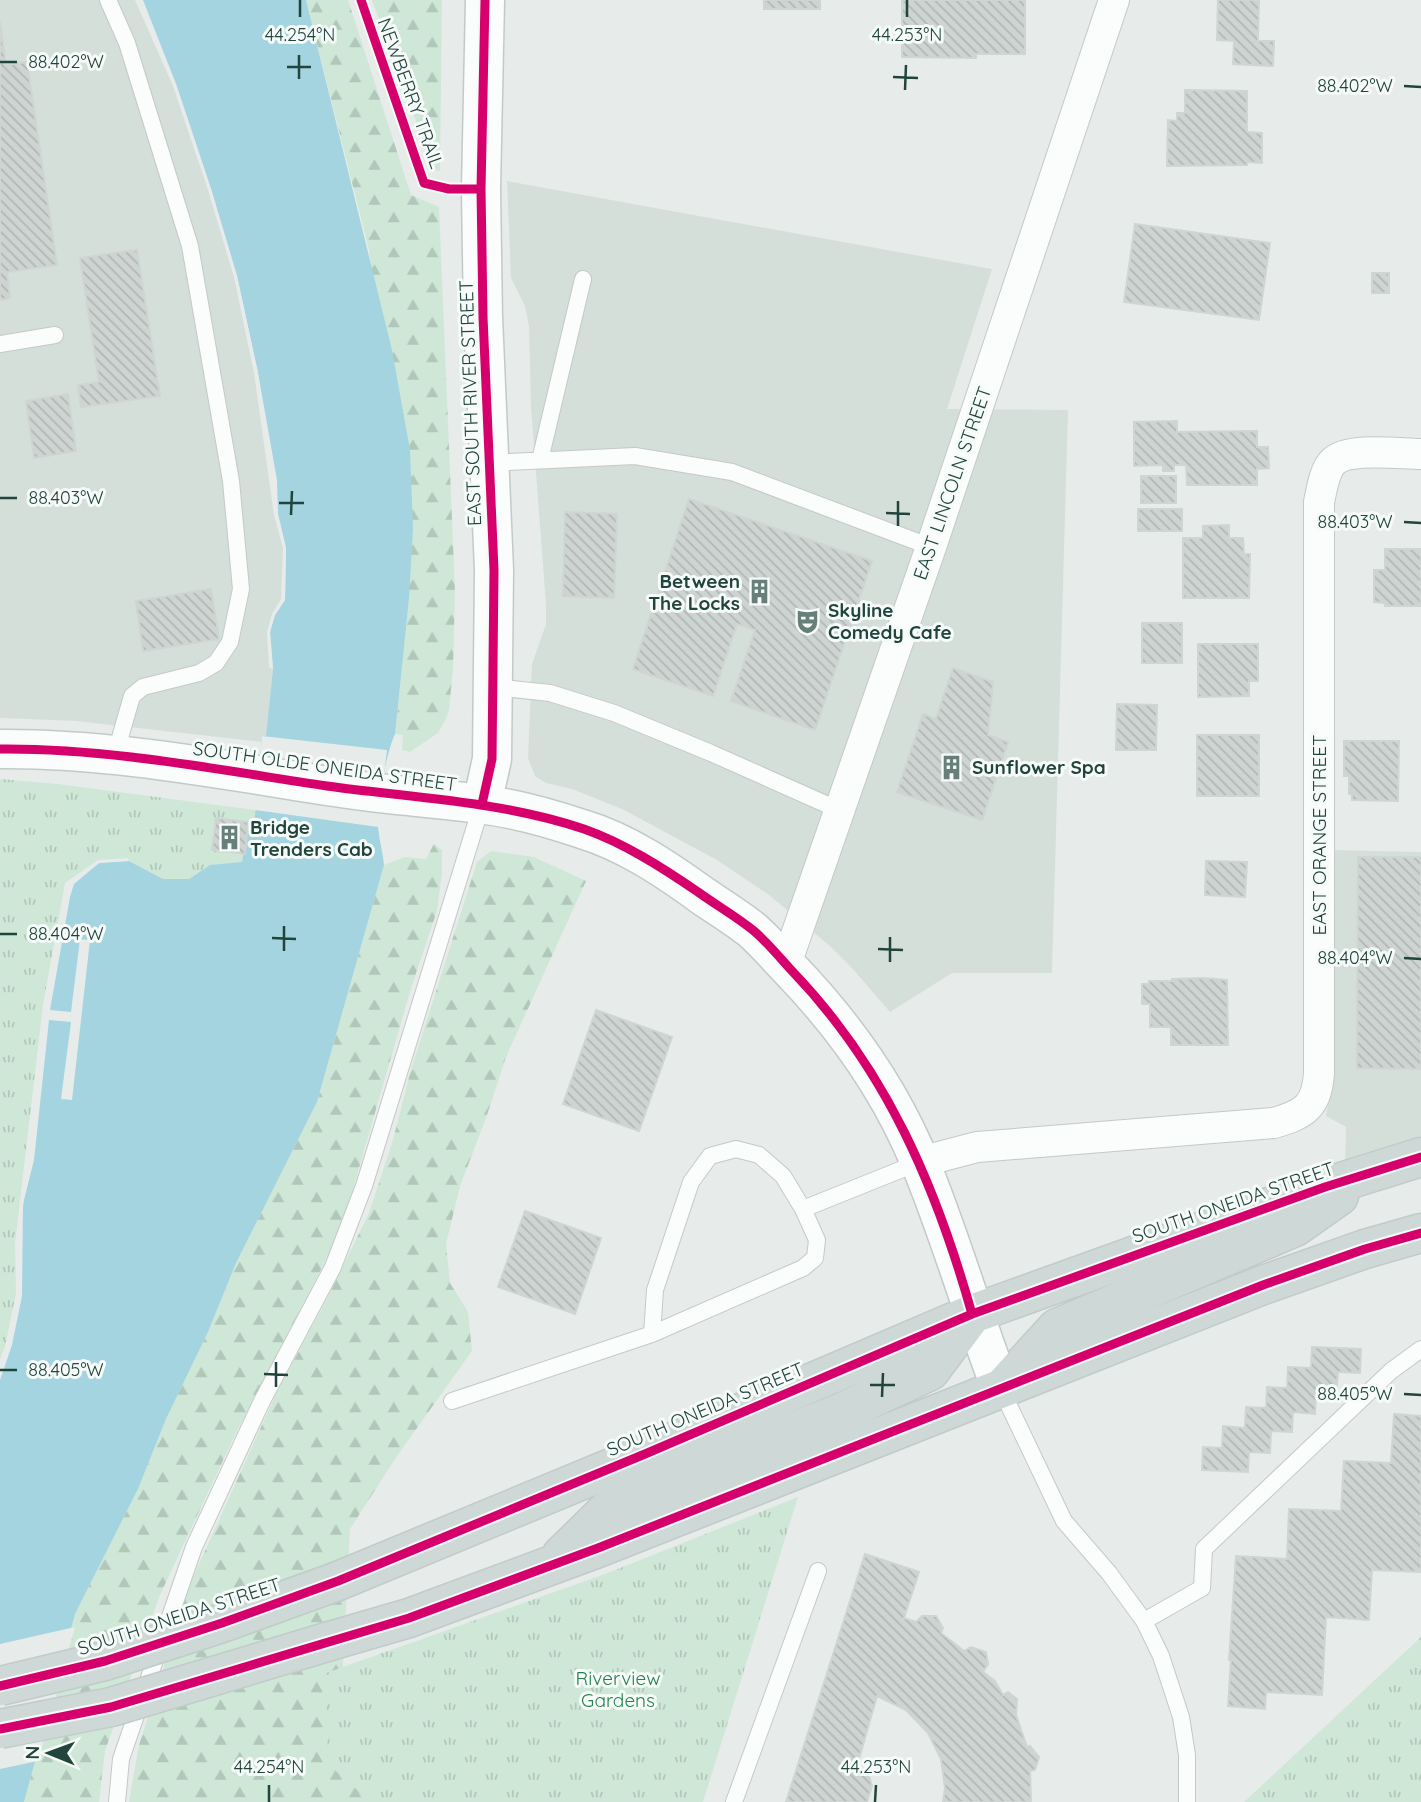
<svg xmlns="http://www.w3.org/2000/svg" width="1421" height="1802" viewBox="0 0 1421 1802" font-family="Quicksand,sans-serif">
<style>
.built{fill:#d4dfda}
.forest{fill:url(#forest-firs)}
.park{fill:url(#park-tufts)}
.water{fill:#a3d4e0}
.pier{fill:#e7ecea}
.building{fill:url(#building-back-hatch);stroke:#cfd5d3;stroke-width:2}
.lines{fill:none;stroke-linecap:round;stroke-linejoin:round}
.lane-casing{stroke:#c4c9c7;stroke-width:18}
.street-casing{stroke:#c4c9c7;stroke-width:32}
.secondary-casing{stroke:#c2cac8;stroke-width:41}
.primary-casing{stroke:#c1cbc9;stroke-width:41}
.lane{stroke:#fbfcfc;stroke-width:16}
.street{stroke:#fbfcfc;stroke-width:30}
.secondary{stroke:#fbfcfc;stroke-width:38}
.primary{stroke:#ced8d6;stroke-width:38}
.primary-bridge-casing{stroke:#c1cbc9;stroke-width:41;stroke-linecap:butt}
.primary-bridge{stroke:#ced8d6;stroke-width:38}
.cycleway-casing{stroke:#f6fbf9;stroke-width:13}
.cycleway{stroke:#d6006c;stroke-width:9}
.ticks{fill:none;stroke:#21443c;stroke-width:2.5}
.labels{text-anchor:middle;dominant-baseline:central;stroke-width:6;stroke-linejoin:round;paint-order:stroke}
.street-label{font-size:19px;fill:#21443c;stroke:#f6fbf9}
.poi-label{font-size:19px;font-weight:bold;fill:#21443c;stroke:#f6fbf9;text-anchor:start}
.park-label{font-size:19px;fill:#25814c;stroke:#f6fbf9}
.ticks-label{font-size:18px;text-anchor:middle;fill:#21443c;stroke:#f6fbf9;stroke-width:6;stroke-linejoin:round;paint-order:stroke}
</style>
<defs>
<pattern id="forest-firs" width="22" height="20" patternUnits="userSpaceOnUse" patternTransform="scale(1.75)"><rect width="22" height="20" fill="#cfe7d7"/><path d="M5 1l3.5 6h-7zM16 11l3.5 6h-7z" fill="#b1c7b9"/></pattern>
<pattern id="park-tufts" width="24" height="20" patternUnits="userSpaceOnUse" patternTransform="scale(1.75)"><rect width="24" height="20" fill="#cfe7d7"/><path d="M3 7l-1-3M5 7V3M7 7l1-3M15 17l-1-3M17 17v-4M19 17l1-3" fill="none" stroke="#b1c7b9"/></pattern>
<pattern id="building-back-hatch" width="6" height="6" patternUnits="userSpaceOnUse" patternTransform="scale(1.75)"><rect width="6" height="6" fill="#cdd4d2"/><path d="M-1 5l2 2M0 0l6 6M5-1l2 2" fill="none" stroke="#b0b7b5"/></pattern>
</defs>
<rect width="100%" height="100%" fill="#e7ecea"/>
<path class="built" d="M0,0H139L176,84L237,276L286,548L285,600L270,632L273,669L266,737H263L262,742L76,721L0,718Z
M507,181L992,269L947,409L1068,410L1052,973H952L890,1012L852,968L830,946L769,895L717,860L622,809L572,789L546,783L535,776L528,758L532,664L546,624V605L531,406L529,326L525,306L511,278Z
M1333,850L1421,852V1145L1345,1164L1346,1127L1326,1116L1332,1082Z"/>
<path class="forest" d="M306,0H348L411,195L439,207L455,591L453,668L449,710L445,721L438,733L410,752L402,750L403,735L395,734L409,599L369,250Z
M372,0H442L440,171L434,170Z
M434,844L442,850V873L437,911L412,985L350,1199L332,1248L234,1437L159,1597L105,1751L99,1802H24L75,1614L138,1489L166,1419L208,1332L236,1263L317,1102L384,865L405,857L426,859Z
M491,851L534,857L586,881L506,1057L486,1118L460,1186L446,1244L450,1283L468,1312L472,1351L397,1456L350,1529L339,1744L386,1802H129L139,1745L190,1584L275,1396L327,1299L369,1213L393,1140L410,1073L477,862Z"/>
<path class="park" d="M0,779L58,784L255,810L254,827L249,826L242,863L210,865L189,879H163L129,861L0,1368Z
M798,1497L703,1802H371L328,1764L326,1673L605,1574Z
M1421,1637V1802H1244Z"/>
<path class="water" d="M139,0H306L392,350L410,450L413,528L409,599L395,734C386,753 377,805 378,827C379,840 383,852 384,865L317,1102L236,1263L208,1332L166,1419L138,1489L75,1614L24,1802H0V1368L20,1294L19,1243L43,1033L68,884L100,863L129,861L163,879H189L210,865L242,862L248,826H254L262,736H266L273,669L270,632L275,615L285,600L286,548L278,514L258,373L237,276L211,189L176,84Z"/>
<path class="pier" d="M135,0H143L176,84L211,189L237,276L258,373L277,480L278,514L286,548L285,600L275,615L270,632L273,669L269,667L267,632L272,614L281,599L283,548L274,515L254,373L234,277L208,190L173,86Z
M262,736L387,750L378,827L255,810Z
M128,858L129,861L99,863L74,884L70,897L50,1010L71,1012L80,939L90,940L72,1100L61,1099L71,1022L49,1020L34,1160L23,1204L22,1296L12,1345L0,1380V1359L5,1347L16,1293L15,1243L43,1005L65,883L98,860Z
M75,1627L38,1761L0,1769V1644Z"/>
<path class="building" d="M764,0H820V9H764Z
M902,0H1025V54H976V58L902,57Z
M1218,0H1259L1258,41H1274L1273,66L1233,64L1234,41L1217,40Z
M0,22L6,65L27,62L57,265L7,272L10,298L0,300Z
M1185,90L1247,91V132L1262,133V163L1247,162V165L1167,166L1168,120L1177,121V113H1185Z
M1135,224L1270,243L1259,320L1124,302Z
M137,250L160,396L81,407L78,385L99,382L80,258Z
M1372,273H1389V293H1372Z
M68,394L76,451L34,458L26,401Z
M1177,421V432L1257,431V447H1268L1269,468L1257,469V485H1187L1186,465H1174V471H1163V465L1134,466V422Z
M1141,476H1176V503H1141Z
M689,499L872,561L815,730L731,701L755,630L737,624L713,696L633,669Z
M1138,509H1182V531H1138Z
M565,512L617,514L614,598L563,596Z
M1229,525V538H1243L1244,554H1250L1249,598H1183V538H1203V526Z
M1385,549H1421V606H1385V603L1374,602V570H1385Z
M211,589L219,639L143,651L136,601Z
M1142,623H1182V663H1142Z
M1198,644H1258V681H1249V696L1198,697Z
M953,668L993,682L988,735L1008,742L982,820L897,792L923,714L936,719Z
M1117,704L1157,705L1156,750H1116Z
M1197,735H1259V796H1197Z
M1344,741H1399L1398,801L1352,800V794H1349V776H1344Z
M216,818L248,822L245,854L212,850Z
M1358,857H1421V1069L1357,1068Z
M1206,861L1247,862L1245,897L1205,895Z
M1203,978L1227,980L1228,1045H1171V1027H1150V1004H1142V984H1149V981H1172V979Z
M596,1010L672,1037L639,1131L563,1104Z
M525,1211L601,1238L575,1314L498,1287Z
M1312,1347L1361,1349L1360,1373L1338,1372L1336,1393L1316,1392L1315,1414L1293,1412L1292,1432L1271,1431L1270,1453L1249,1452L1248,1472L1202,1470L1203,1447L1222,1448L1223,1426L1245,1428L1246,1407L1266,1408L1267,1387L1287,1388L1288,1367L1311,1368Z
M1394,1414L1421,1416V1572L1372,1570L1369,1620L1326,1617L1322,1695L1266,1692L1265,1709L1228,1706L1231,1660H1229L1236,1556L1287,1559L1289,1509L1341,1511L1344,1461L1391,1463Z
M865,1554L919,1572L904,1618L916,1622L922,1616H936L943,1628L941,1633L964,1651L971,1647L986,1652L988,1664L983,1672L995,1681L1003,1695L1008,1692L1017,1699L1016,1715L1027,1747L1030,1746L1039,1757L1035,1770L1030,1771L1031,1802H943L945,1788L941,1759L928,1733L906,1710L877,1696L857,1766L867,1773L870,1779L872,1786L867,1802H786Z"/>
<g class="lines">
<defs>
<path id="lane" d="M108,0L127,43L190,246L231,481L241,589L230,642L216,663L199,673L143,687L132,696L115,755
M0,344L55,335
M540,460L583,279
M489,463L635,456L732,472L931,547
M493,687L550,693L614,713L711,753L839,810
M652,1334L655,1290L691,1182L710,1156L736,1149L759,1155L783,1176L803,1209
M1001,1389L1064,1521L1109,1573L1144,1621L1161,1656L1181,1717L1187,1755V1802
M452,1401L652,1334L803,1268L815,1258L817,1240L803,1209L920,1162
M1144,1621L1202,1588L1204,1549L1391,1371L1421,1349
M117,1802L121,1759L194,1547L262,1401L333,1267L364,1186L482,804
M734,1802L818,1571"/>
<path id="street" d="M786,964L931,547L1114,0
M920,1162L977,1147L1274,1123C1305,1114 1317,1106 1319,1073V502C1322,489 1324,470 1334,461C1350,447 1400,454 1421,454"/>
<path id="secondary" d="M0,749C119,748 237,773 355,790C396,796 438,798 479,804C514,808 549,818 582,829C626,842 667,870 703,896C719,907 737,918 752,930C765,941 777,956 789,968C844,1025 891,1091 921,1165C951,1238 973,1315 1001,1389
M482,804L492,759L494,570L483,317L481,189L485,0"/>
<path id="primary" d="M1006,1384L1057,1328L1295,1227L1339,1196
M561,1556L616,1502L838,1414L930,1371L971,1316
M338,1581L645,1454L972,1314L1325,1187L1421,1157
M330,1641L409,1618L598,1548L1263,1285L1365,1249L1421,1233"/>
</defs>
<use href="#lane" class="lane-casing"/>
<use href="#street" class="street-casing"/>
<use href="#secondary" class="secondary-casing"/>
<use href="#primary" class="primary-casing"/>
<use href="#lane" class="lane"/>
<use href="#street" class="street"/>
<use href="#secondary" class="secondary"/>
<use href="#primary" class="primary"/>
<defs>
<path id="primary-bridge" d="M0,1686L105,1661L222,1623L338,1581
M0,1729L111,1707L330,1641"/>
</defs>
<use href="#primary-bridge" class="primary-bridge-casing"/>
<use href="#primary-bridge" class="primary-bridge"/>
<defs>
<path id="cycleway" d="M361,0L424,183L449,189H481
M0,749C110,748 219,770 327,786C413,798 501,801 584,829C624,843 663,868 698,892C716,905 737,917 754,931C768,943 780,958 793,972C886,1069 936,1186 972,1314
M482,804L492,759L494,570L483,317L481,189L485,0
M0,1686L105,1661L222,1623L338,1581L645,1454L972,1314L1325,1187L1421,1157
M0,1729L111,1707L409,1618L598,1548L1263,1285L1365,1249L1421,1233"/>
</defs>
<use href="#cycleway" class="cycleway-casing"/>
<use href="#cycleway" class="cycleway"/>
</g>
<path class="ticks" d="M300,17V0M907,17V0M0,62H17M287,67H311M893,77L918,78M299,79V55M1404,86L1421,87M905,90L906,65M0,498H17M279,503H304M886,513L910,514M291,515L292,491M1404,522L1421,523M898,526V501M0,934H17M272,938L296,939M878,949L903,950M284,951V926M1404,958L1421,959M890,962V937M0,1370H17M264,1374L288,1375M870,1385H895M276,1387V1362M1404,1394L1421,1395M882,1397L883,1373M269,1802V1785M875,1802L876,1785"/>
<defs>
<symbol id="building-bare" viewBox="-9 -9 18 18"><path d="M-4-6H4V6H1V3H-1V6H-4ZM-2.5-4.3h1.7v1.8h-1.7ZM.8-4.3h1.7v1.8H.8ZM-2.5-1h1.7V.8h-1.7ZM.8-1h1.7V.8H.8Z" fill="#667f79" stroke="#f6fbf9" stroke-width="2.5" paint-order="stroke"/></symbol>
<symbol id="theatre-bare" viewBox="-9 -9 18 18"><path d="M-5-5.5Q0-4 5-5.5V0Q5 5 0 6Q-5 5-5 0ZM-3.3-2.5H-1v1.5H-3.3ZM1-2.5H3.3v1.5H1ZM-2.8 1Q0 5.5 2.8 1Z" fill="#667f79" stroke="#f6fbf9" stroke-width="2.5" paint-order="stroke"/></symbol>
</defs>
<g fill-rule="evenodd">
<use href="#building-bare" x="742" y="574" width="35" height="35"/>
<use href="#theatre-bare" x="790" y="604" width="35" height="35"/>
<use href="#building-bare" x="934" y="750" width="35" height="35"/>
<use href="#building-bare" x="212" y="820" width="35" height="35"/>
</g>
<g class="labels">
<g class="street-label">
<text transform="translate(411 93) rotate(70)">NEWBERRY TRAIL</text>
<text transform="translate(470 403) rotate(-92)">EAST SOUTH RIVER STREET</text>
<text transform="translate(952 483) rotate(-71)">EAST LINCOLN STREET</text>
<text transform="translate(325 766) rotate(8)">SOUTH OLDE ONEIDA STREET</text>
<text transform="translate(1319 835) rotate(-90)">EAST ORANGE STREET</text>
<text transform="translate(1233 1202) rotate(-19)">SOUTH ONEIDA STREET</text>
<text transform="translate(705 1409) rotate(-23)">SOUTH ONEIDA STREET</text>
<text transform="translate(179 1616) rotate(-18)">SOUTH ONEIDA STREET</text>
</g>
<g class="poi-label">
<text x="740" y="581" text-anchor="end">Between<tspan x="740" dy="22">The Locks</tspan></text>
<text x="828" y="610">Skyline<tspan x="828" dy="22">Comedy Cafe</tspan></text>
<text x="972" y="767">Sunflower Spa</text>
<text x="250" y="827">Bridge<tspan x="250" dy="22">Trenders Cab</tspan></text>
</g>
<g class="park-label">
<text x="618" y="1678">Riverview<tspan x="618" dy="22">Gardens</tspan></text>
</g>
</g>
<g class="ticks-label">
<text x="300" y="41">44.254°N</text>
<text x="907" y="41">44.253°N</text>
<text x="66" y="68">88.402°W</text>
<text x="1355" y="92">88.402°W</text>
<text x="66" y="504">88.403°W</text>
<text x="1355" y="528">88.403°W</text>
<text x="66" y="940">88.404°W</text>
<text x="1355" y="964">88.404°W</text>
<text x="66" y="1376">88.405°W</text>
<text x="1355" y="1400">88.405°W</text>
<text x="269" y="1773">44.254°N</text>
<text x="876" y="1773">44.253°N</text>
</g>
<g transform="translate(49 1753) rotate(271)" stroke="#f6fbf9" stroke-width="5" paint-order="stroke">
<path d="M0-5L12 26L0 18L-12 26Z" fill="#21443c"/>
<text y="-10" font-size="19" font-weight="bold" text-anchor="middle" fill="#21443c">N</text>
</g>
</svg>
